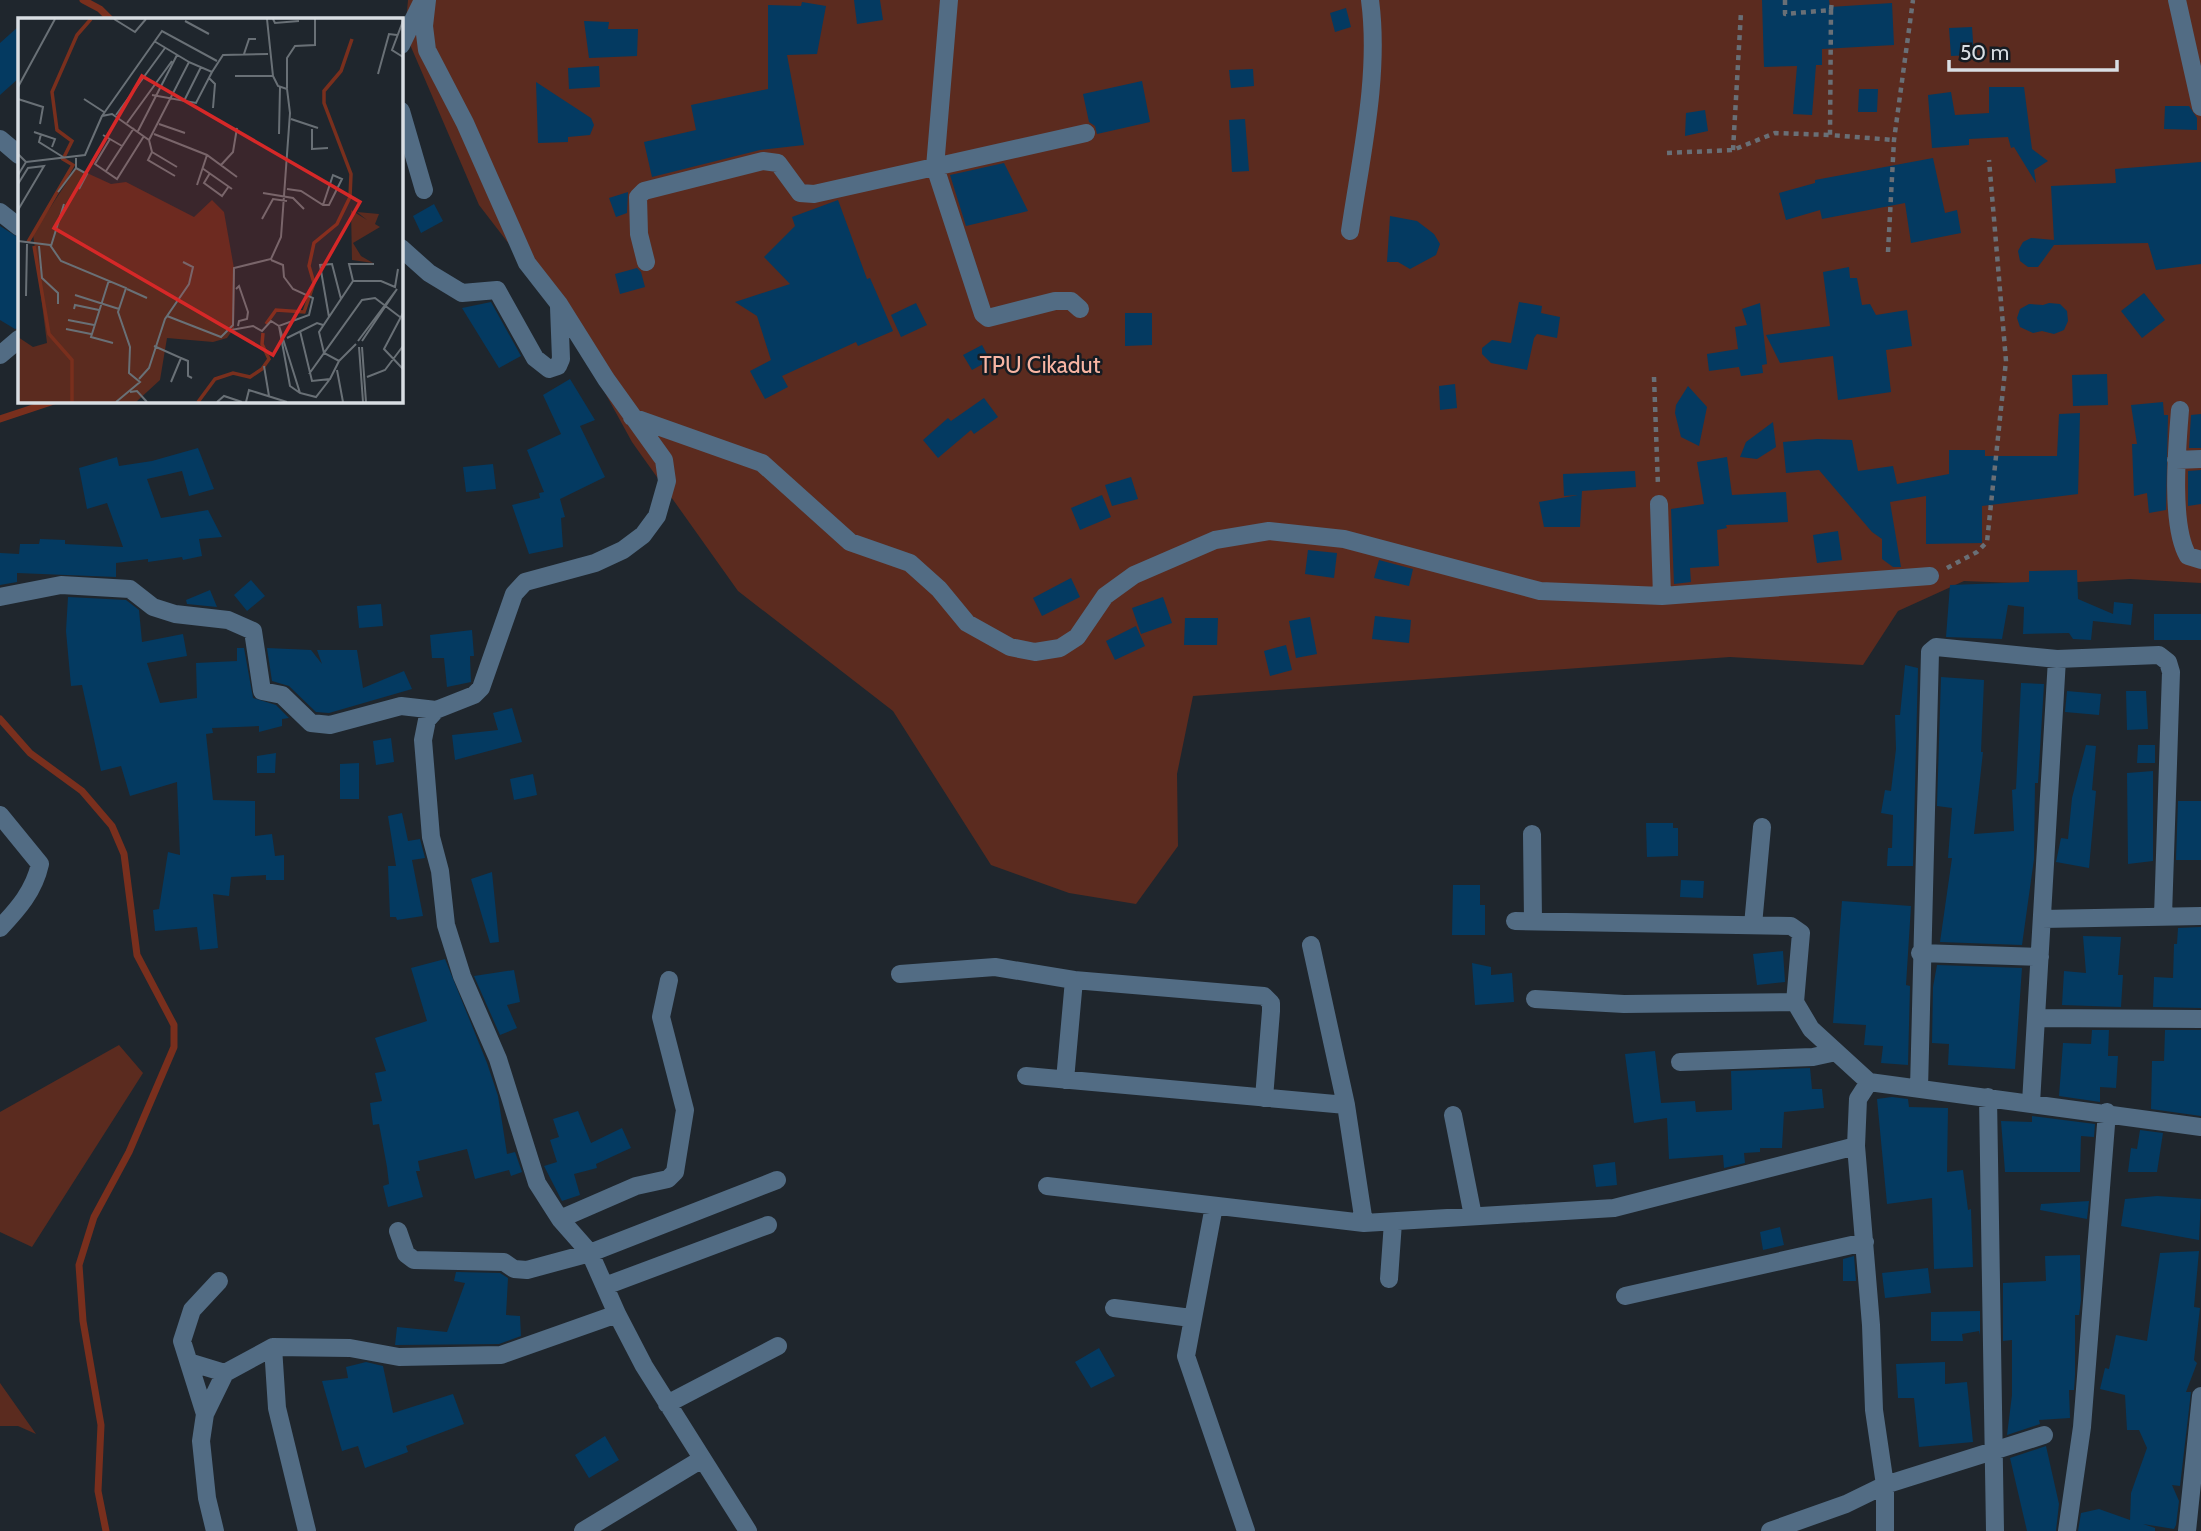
<svg xmlns="http://www.w3.org/2000/svg" width="2201" height="1531" viewBox="0 0 2201 1531" font-family="Cabin,sans-serif">
<style>
.green{fill:#5b2b1f}
.lines{fill:none;stroke-linecap:round;stroke-linejoin:round}
.stream{stroke:#792f1d;stroke-width:7}
.building{fill:#043a61}
.path{stroke:#696f76;stroke-width:4.5;stroke-dasharray:5 5;stroke-linecap:butt}
.minor{stroke:#526c84;stroke-width:18}
.labels{text-anchor:middle;dominant-baseline:central;stroke-width:5;stroke-linejoin:round;paint-order:stroke}
.park-label{font-size:23px;fill:#f8b5a3;stroke:#151c23}
.inset-river{fill:none;stroke:#792f1d;stroke-width:3.5}
.inset-road{fill:none;stroke:#697076;stroke-width:2}
.view{fill:#d62828;fill-opacity:0.15;stroke:#d62828;stroke-width:3.5}
.inset-edge{fill:none;stroke:#d9dee3;stroke-width:3.5}
</style>
<rect width="100%" height="100%" fill="#1f262d"/>
<path class="green" d="M408,0H2201V583L2130,579L2043,584L1964,581L1898,611L1863,665L1730,657L1193,696L1177,774L1178,846L1136,904L1069,893L991,865L893,711L738,591L632,442L559,309L479,205L405,33Z
M119,1045L143,1073L32,1247L0,1232V1112Z
M0,1383L36,1434L18,1426H0Z"/>
<g class="lines">
<path class="stream" d="M83,0L100,9L110,19
M0,419L54,401
M0,719L30,753L82,791L112,826L124,854L137,955L174,1025V1047L129,1152L94,1217L79,1265L83,1321L101,1425L98,1491L106,1531"/>
</g>
<path class="building" d="M854,0H880L883,20L857,24Z
M1762,0H1829L1830,7L1892,3L1894,45L1822,49V65H1816L1812,115L1793,114L1797,66L1764,67Z
M802,2L826,6L817,54L787,55L804,145L760,150L652,177L644,142L696,130L691,105L768,89V5L801,6Z
M1346,8L1351,27L1335,32L1330,13Z
M584,21L609,22L608,29H638L637,56L589,58Z
M19,26V78L0,95V43Z
M1972,27L1974,55L1951,56L1949,28Z
M599,66L600,87L569,89L568,68Z
M1253,69L1254,86L1231,88L1229,70Z
M1142,81L1150,122L1097,134L1095,126L1089,122L1083,94Z
M536,82L591,118L594,125L590,135L568,137V142L538,143Z
M1989,87H2024L2032,149L2048,161L2034,170L2036,183L2014,147L2011,148L2008,137L1969,139V145L1932,148L1928,95L1951,92L1955,115L1989,113Z
M1859,89H1878L1877,112H1858Z
M2165,106H2189L2197,118V130L2164,129Z
M1705,110L1708,131L1685,136L1686,113Z
M1245,119L1249,171L1232,172L1229,120Z
M1933,158L1945,213L1957,210L1961,233L1911,243L1905,203L1822,219L1820,210L1786,220L1779,193L1815,183V180Z
M2201,162V264L2156,270L2148,243L2054,245L2038,267H2028L2020,261L2018,251L2023,242L2031,238L2054,240L2051,186L2116,183L2115,169Z
M1004,163L1028,211L966,226L950,175Z
M628,192L627,213L616,217L609,198Z
M838,200L867,279L870,278L893,331L858,346L856,342L782,376L788,387L765,399L750,371L771,360L757,316L735,302L790,284L764,257L795,226L792,217Z
M434,204L443,221L421,233L413,216Z
M1390,216L1417,221L1434,234L1440,244L1436,255L1410,269L1398,262H1387Z
M0,226L19,238V328L15,329L0,320Z
M1849,267L1850,278H1857L1862,305L1870,304L1876,315L1907,310L1912,346L1886,350L1891,392L1838,400L1833,356L1780,363L1766,335L1830,326L1823,272Z
M637,268L641,272L645,287L620,294L615,274Z
M2144,293L2165,320L2142,338L2121,311Z
M491,302L521,356L499,368L462,308Z
M1519,302L1542,306L1541,313L1560,317L1557,338L1537,334L1534,338L1527,370L1491,363L1482,354V348L1492,340L1511,343Z
M916,303L927,325L901,337L891,315Z
M1760,303L1767,364L1762,365L1763,373L1741,376L1739,367L1709,371L1707,354L1738,349L1735,327L1747,325L1742,309Z
M2049,303L2060,304L2067,311L2068,321L2064,330L2054,334L2042,331L2033,333L2020,327L2017,318L2020,309L2029,304L2043,305Z
M1125,313H1152V345L1125,346Z
M982,345L990,360L972,370L963,355Z
M2107,374L2108,405L2073,406L2072,375Z
M570,379L595,420L580,426L605,477L560,499L565,517L561,518L563,547L529,554L512,505L540,498L539,493L544,492L527,450L561,434L543,395Z
M1455,384L1457,408L1440,410L1439,386Z
M1688,386L1707,407L1699,446L1681,437L1675,413L1676,405Z
M984,398L998,417L974,434L971,430L938,458L923,440L948,418L951,421Z
M2163,402L2164,415H2168L2166,510L2149,513L2147,493L2134,496L2132,444H2137L2131,405Z
M2080,413L2078,494L1982,506V543L1926,544V496L1890,502L1901,567H1893L1882,559V539L1872,532L1819,470L1786,473L1783,442L1817,439L1852,440L1858,471L1893,466L1897,484L1949,474V450H1985V456H2057L2059,414Z
M2201,414V448H2189L2191,415Z
M1773,422L1776,447L1757,459L1740,457L1746,442Z
M198,448L214,489L189,496L182,471L147,479L161,518L208,510L222,537L199,539L202,556L183,560L182,557L148,562V559L116,563V577L17,573V582L0,585V553L19,554L20,544H39L40,539L65,540V544L123,547L107,503L87,509L79,468L117,457L119,466L152,461Z
M1727,457L1732,495L1786,492L1788,522L1726,525L1727,528L1717,530L1719,566L1690,568L1691,582L1674,584L1671,509L1704,504L1697,462Z
M493,464L496,489L466,492L463,467Z
M2201,470V504L2188,506V471Z
M1635,471L1636,487L1582,491L1580,527H1544L1539,502L1578,495L1564,496L1563,474Z
M1131,477L1138,499L1112,506L1105,485Z
M1102,495L1111,517L1080,530L1071,508Z
M1838,531L1842,560L1817,563L1813,535Z
M1308,550L1337,553L1334,578L1305,574Z
M1379,560L1413,569L1409,586L1374,578Z
M2077,570L2078,599L2113,614L2114,602L2133,604L2131,625L2093,621L2091,640L2073,639L2069,633L2023,634L2024,607L2008,605L2002,639L1946,637L1950,585L2029,582V571Z
M1071,578L1080,597L1042,616L1033,598Z
M251,580L265,596L247,611L234,595Z
M210,590L217,607L187,604L186,600Z
M68,597L126,600L139,610L142,642L183,634L187,656L147,663L160,703L197,698L196,663L237,661V648H244L253,698L276,705L289,718L282,719V726L259,732V726L212,728L213,733L206,734L213,800L255,801V836L272,834L275,856L284,855V880H266V875L231,877L229,896L213,894L218,948L200,950L197,927L155,931L153,910L159,909L168,852L180,855L177,782L130,796L121,766L101,771L82,685L71,686L66,631Z
M1163,597L1172,623L1141,634L1132,608Z
M381,604L383,626L359,628L357,606Z
M2154,614H2201V640H2154Z
M1375,616L1411,620L1409,643L1372,639Z
M1310,617L1317,654L1296,658L1289,621Z
M1185,618H1218L1217,645H1184Z
M1136,626L1145,646L1115,660L1106,641Z
M472,630L474,656H470L471,682L447,687L444,658H432L430,635Z
M1286,645L1292,670L1270,676L1264,651Z
M267,648L311,650L322,664L317,650H357L363,688L404,671L412,689L329,713L316,712L289,686L272,681Z
M1905,665L1918,668L1913,866H1887L1888,848H1892L1893,815L1881,813L1885,790L1891,791L1896,749L1895,715H1900Z
M1941,677L1984,680L1981,752H1983L1974,834L2014,831L2012,790L2016,789L2021,683L2044,684L2038,783H2035L2034,859L2022,945L1940,942L1952,858H1948L1952,808L1937,806Z
M2067,691L2101,694L2099,715L2065,712Z
M2126,691H2146L2148,729L2127,730Z
M512,708L522,742L455,760L452,735L498,730L493,713Z
M391,738L394,762L376,765L373,741Z
M2086,745L2096,746L2092,790L2096,791L2089,868L2056,862L2061,838L2068,839L2072,798Z
M2138,745H2155V763H2137Z
M276,753L275,773H257V756Z
M359,763V799H340V764Z
M2153,771V861L2128,864L2127,773Z
M533,774L537,795L514,800L510,779Z
M2178,801H2201V860H2176Z
M402,813L408,841L420,839L425,858L412,860L423,916L397,920L396,917H390L388,866H396L388,816Z
M1646,823H1673V828H1678V856L1647,857Z
M492,872L499,942L490,943L471,879Z
M1681,880L1704,881L1703,898L1680,897Z
M1453,885H1480V905H1485V935H1452Z
M1842,901L1911,906L1906,985L1910,986L1908,1065L1881,1063L1883,1046L1864,1045L1866,1025L1833,1023Z
M2201,927V1008L2153,1007L2154,977L2173,978L2174,944H2177L2178,928Z
M2083,936L2121,937L2118,975H2123L2121,1007L2062,1005L2064,971L2086,973Z
M1783,951L1785,982L1757,985L1753,954Z
M445,959L487,1063L498,1096L507,1154L515,1152L522,1172L511,1176L509,1170L475,1179L467,1149L418,1161L420,1171H416L423,1197L388,1207L383,1186L389,1184L387,1167L379,1124L373,1125L370,1103L382,1101L375,1073L386,1071L375,1038L427,1021L411,968Z
M1472,963L1491,967V975L1512,973L1514,1002L1475,1005Z
M1937,965L2022,968L2015,1069L1948,1065L1949,1044L1932,1043L1933,987Z
M514,970L520,1002L507,1005L517,1028L500,1035L474,976Z
M2092,1030H2109L2108,1056H2118L2116,1088L2100,1087V1102L2059,1096L2063,1043L2091,1044Z
M2165,1030H2201V1116L2151,1109L2152,1061H2164Z
M1655,1051L1661,1103L1695,1101L1696,1112L1732,1110L1731,1071L1810,1068L1812,1089H1822L1824,1108L1784,1112L1782,1148H1760V1152L1744,1153L1745,1163L1724,1168L1723,1155L1669,1159L1667,1118L1634,1123L1625,1054Z
M1892,1097L1908,1099L1909,1107L1948,1108L1947,1172L1963,1170L1968,1210L1971,1209L1973,1267L1934,1269L1932,1198L1887,1204L1877,1099Z
M578,1111L591,1143L622,1128L631,1148L596,1164L597,1168L574,1174L580,1195L562,1201L544,1166L557,1162L550,1140L559,1137L553,1119Z
M2032,1116L2095,1124L2094,1137L2081,1136L2080,1172H2005L2001,1121L2032,1122Z
M2140,1130L2163,1133L2157,1172H2128L2131,1148L2137,1149Z
M1615,1162L1617,1185L1596,1187L1593,1165Z
M2157,1196L2201,1199L2199,1240L2121,1226L2125,1199Z
M2089,1201L2087,1219L2040,1210L2041,1204Z
M1780,1227L1784,1245L1763,1250L1760,1232Z
M2199,1251L2194,1307L2200,1308L2194,1360L2197,1363L2186,1392H2191L2180,1486L2172,1485L2179,1501L2176,1525L2174,1529L2143,1524L2155,1528V1531H2078L2081,1513L2099,1509L2130,1520L2131,1493L2147,1448L2139,1430H2127L2125,1395L2100,1389L2105,1368L2109,1369L2116,1335L2147,1341L2160,1253Z
M2080,1255L2081,1300L2079,1315H2075V1375L2074,1390H2069L2070,1418L2039,1420L2040,1424L2007,1435L2012,1395V1340L2003,1341V1283L2046,1281L2045,1256Z
M1854,1256L1856,1281H1843V1259Z
M1928,1268L1931,1293L1885,1298L1882,1273Z
M456,1272L500,1273L508,1278L506,1315L520,1316L521,1336L499,1344L395,1345L397,1327L447,1332L465,1283L454,1281Z
M1980,1311V1335L1979,1331L1962,1334L1963,1341H1931V1312Z
M1099,1348L1115,1376L1091,1388L1075,1362Z
M366,1362L383,1366L393,1413L453,1394L464,1424L406,1446L408,1452L365,1468L358,1446L342,1451L322,1381L348,1378L346,1367Z
M1945,1362V1384L1967,1382L1973,1442L1919,1447L1914,1398H1898L1896,1364Z
M605,1436L619,1460L589,1478L575,1455Z
M2046,1446L2059,1504L2056,1531H2027L2010,1458Z"/>
<g class="lines">
<path class="path" d="M1785,0V14L1831,10L1830,135L1894,140
M1831,10L1832,0
M1733,150L1741,12
M1667,153L1733,150L1775,133L1830,135
M1888,252L1894,140L1913,0
M1654,377L1658,486
M1947,568L1977,552L1987,542L2006,361L1989,160"/>
<path class="minor" d="M427,0L424,26L427,50L465,123L527,263L559,304L606,379L664,460L667,481L657,516L643,535L623,550L595,563L525,582L514,594L481,688L474,695L436,710L427,720L423,740L431,837L440,871L446,925L462,976L498,1059L537,1183L560,1219L590,1253L617,1314L644,1366L748,1531
M949,0L935,167L983,314L988,318L1055,301H1071L1080,309
M2177,0L2201,107
M401,45L423,0
M401,111L424,190
M0,139L19,155
M0,212L19,227
M1350,231C1361,156 1380,75 1370,0
M401,248L429,273L462,293L497,290L535,358L549,369L558,366L561,359L559,307
M646,262L639,234L638,197L644,191L763,161L778,163L800,193L814,194L1086,133
M0,355L19,339
M2180,410C2177,447 2170,526 2188,556L2201,560
M632,417L762,463L850,542L910,563L939,589L967,623L1010,647L1035,652L1060,648L1077,637L1105,596L1134,575L1215,540L1269,531L1344,539L1540,591L1662,596L1930,576
M2176,460L2201,459
M1659,504L1662,596
M0,597L61,585L130,589L153,607L175,614L228,620L253,631L262,691L282,695L311,723L330,725L401,706L436,710
M0,815L40,864C34,891 18,909 0,928
M1532,834L1533,921
M2042,919L2201,916
M1515,921L1791,926L1801,933L1795,1002L1811,1029L1869,1082
M1753,925L1762,827
M1311,945L1346,1105L1364,1223
M1920,953L2040,957
M900,974L995,967L1074,980
M1535,999L1624,1004L1795,1002
M2036,1018L2201,1019
M1680,1062L1813,1057L1836,1052
M1026,1076L1346,1105
M1065,1080L1074,980L1264,996L1271,1003V1011L1264,1098
M1919,1089L1930,652L1936,647L2057,659L2159,655L2168,662L2171,672L2163,916
M1988,1097L1995,1531
M2031,1103L2057,659
M1453,1115L1473,1216
M1047,1186L1364,1223L1614,1208L1856,1146
M1214,1206L1186,1356L1246,1531
M560,1219L636,1186L668,1179L675,1172L685,1110L661,1017L669,980
M398,1231L406,1254L414,1260L504,1262L514,1269L527,1270L590,1253L777,1180
M1389,1279L1393,1222
M605,1286L768,1225
M1625,1296L1865,1242
M1114,1308L1191,1318
M273,1347L277,1408L307,1531
M189,1362L225,1373
M667,1404L778,1346
M205,1414L182,1341L192,1310L219,1281
M215,1531L207,1498L201,1441L205,1414L225,1373L273,1347L350,1348L399,1357L501,1355L617,1314
M583,1531L702,1459
M1770,1531L1846,1504L1885,1485L2044,1435
M1885,1531V1485L1874,1410L1871,1325L1856,1146L1858,1099L1869,1082L2201,1127
M2067,1531L2082,1427L2107,1112
M2187,1531L2201,1396"/>
</g>
<g class="labels">
<g class="park-label">
<text x="1040" y="365">TPU Cikadut</text>
</g>
</g>
<g transform="translate(18 18)">
<rect width="385" height="385" fill="#1f262d"/>
<path d="M58,150L93,166L108,164L176,199L194,182L206,194L217,256L216,310L209,320L195,324L149,320L142,362L118,384H0V319L15,329L29,325L15,216ZM333,192L349,202L339,194L361,196L357,206L362,209L335,225L343,238L355,245L334,242Z" fill="#5b2b1f"/>
<path class="inset-river" d="M10,224L55,147L45,141L54,123L39,112L34,74L59,17L73,1M16,228L31,316L54,342V384M248,306L258,292L286,294L296,265L291,248L296,225L319,206L332,179L333,156L306,85V73L323,53L334,21M180,384L197,361L215,355L232,359L244,351L251,341L244,326L245,315"/>
<path class="inset-road" d="M96,1L117,14L128,1M255,1L257,5L281,3M167,3L191,16M385,3L374,32L385,39M136,23L171,44M226,36L231,21H238M360,56L371,16L379,17M217,58H255M191,60L197,66L195,90M0,69L37,1M269,70V40L277,28L297,27V1M134,77L178,85L194,54M0,81L25,89L22,106M66,81L86,94M166,83L183,49M98,97L147,30M84,98L144,13L199,43M273,101L300,110M109,105L154,43M141,106L167,115M294,111V131L310,130M120,113L159,37M16,114L37,121L34,129M23,116L21,124L45,139M136,116L189,137L219,159M261,116L262,69M85,117L104,128M92,121L77,146L99,161L126,118M131,122L134,134L130,142L157,158M134,134L159,149M0,136L8,144L0,157M8,144L67,137L84,98L94,96L131,122L171,44L194,54L205,37L250,36M203,147L215,134L219,110M58,150L69,156L61,171M184,150L214,171M88,153L116,110M192,155L186,165L204,178L211,168M0,166L10,150L26,148L0,192M179,167L189,137M269,171L283,173L305,187H311L324,161L315,157L305,187M40,174L58,150V140M245,175L275,180L286,191M244,201L255,181L269,183M0,223L32,227L43,243L108,270L100,294L112,329L111,355L122,364L98,384M21,228L24,260L40,275V286M33,228L46,186M91,262L73,319L95,325M335,263L331,246H356M109,271L129,280M218,271L221,268L230,294L229,301L221,303L220,308M57,277L101,291M8,278L9,226M56,291L57,287L81,292M385,295L366,331L385,351M149,298L203,319L215,307L216,250L253,241L263,219L272,95L269,71L260,68L255,58L249,1M311,299L302,247L314,246L323,281M50,302L76,307M48,311L73,316M213,312L235,308L244,313L253,303L261,308L291,297L295,280L275,271L266,259L265,247L253,242M282,313L294,363L312,361L321,343M269,320L299,305L305,307M340,323L379,271M344,323L379,271M338,326L321,343L306,335L344,282L357,280L382,299M136,328L163,340L153,364M341,329L345,384M344,329L348,384M163,340L170,343V358L174,360M246,348L251,378M319,352L325,384M291,356L306,335L301,314L335,263H363L377,269L380,251M349,359L367,352L385,328M121,361L131,350L147,301L171,266L175,249L165,244M112,374L119,373L129,384M282,375L272,368L261,308L282,375L298,379L312,361M199,384L206,378L224,384M228,384L231,372L269,384"/>
<path class="view" d="M124,58L342,184L255,337L36,210Z"/>
<rect width="385" height="385" class="inset-edge"/>
</g>
<path d="M1949 60v10h168v-10" fill="none" stroke="#d9dee3" stroke-width="3.5"/>
<text x="1960" y="60" font-size="21" fill="#d9dee3" stroke="#151c23" stroke-width="5" paint-order="stroke">50 m</text>
</svg>
